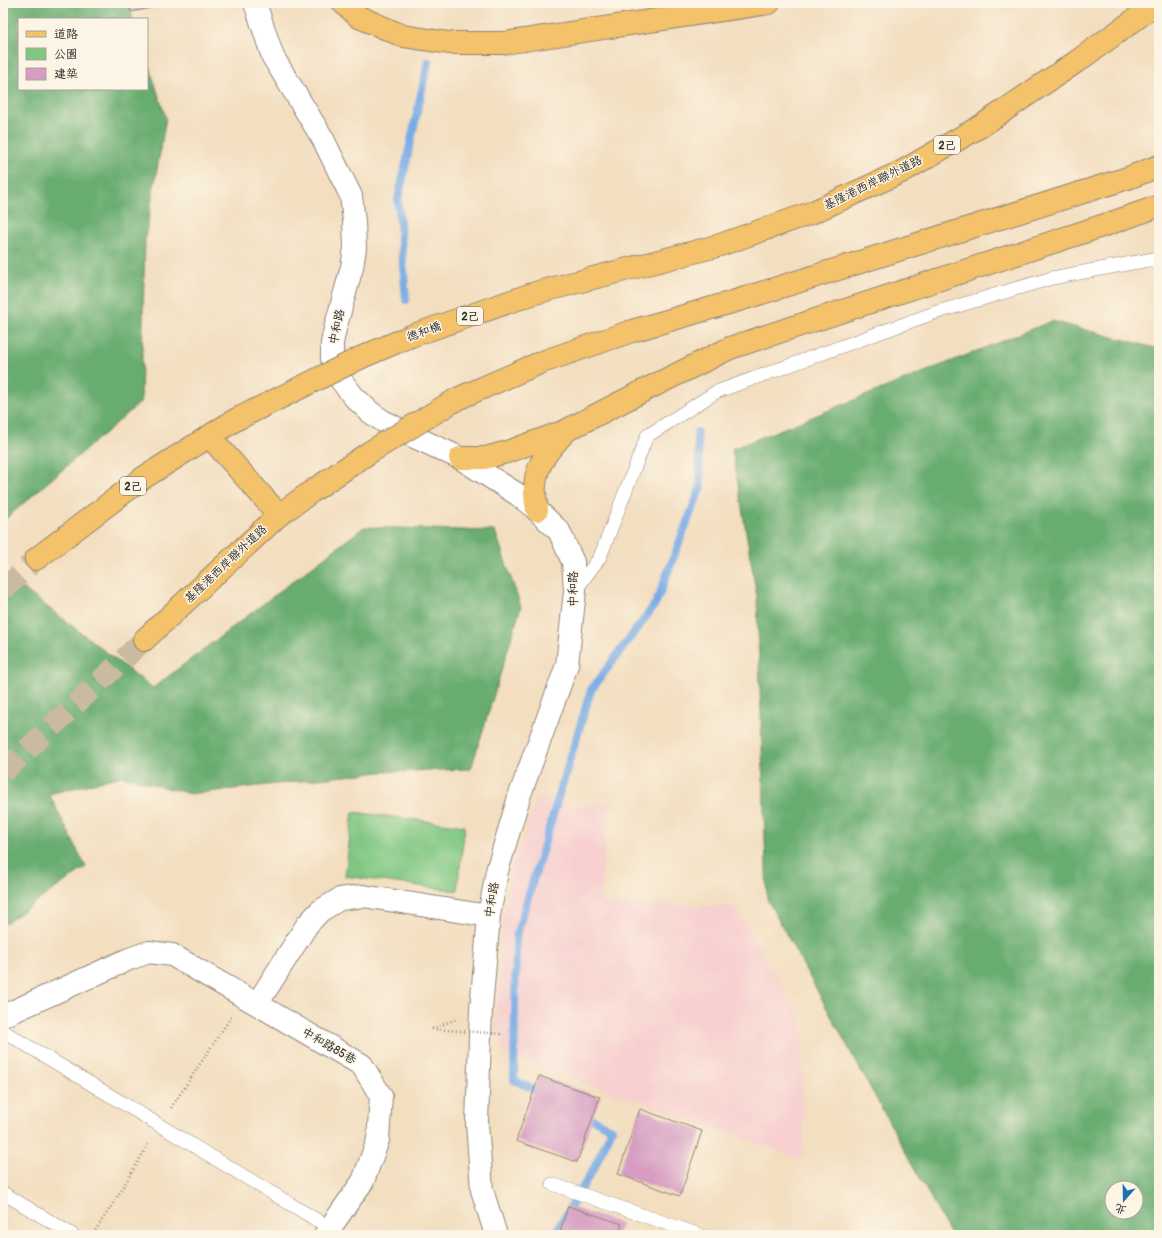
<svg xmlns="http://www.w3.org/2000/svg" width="1162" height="1238" viewBox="0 0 1162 1238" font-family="Pangolin,'LXGW WenKai TC',sans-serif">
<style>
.built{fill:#f7d0cf}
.green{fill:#80c782;stroke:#567956}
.forest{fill:#68ac70;stroke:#4a6c4e;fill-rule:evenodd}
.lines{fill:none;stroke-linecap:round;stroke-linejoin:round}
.stream{stroke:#78abe5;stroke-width:8}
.building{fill:#d69cc2}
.primary-tunnel{stroke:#cbbaa2;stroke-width:22;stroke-dasharray:22 11;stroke-linecap:butt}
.lane-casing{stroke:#8f8476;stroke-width:14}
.street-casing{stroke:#8f8476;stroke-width:24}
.primary-casing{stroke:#8f8476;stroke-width:24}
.path{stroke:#8f8476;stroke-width:2.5;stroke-dasharray:1 3;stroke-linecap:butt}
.lane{stroke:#fff;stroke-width:13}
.street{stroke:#fff;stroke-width:22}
.primary{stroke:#f3c26a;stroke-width:22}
.primary-bridge-casing{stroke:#8f8476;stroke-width:24;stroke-linecap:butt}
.path-bridge{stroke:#8f8476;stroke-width:2.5;stroke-dasharray:1 3;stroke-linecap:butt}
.primary-bridge{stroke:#f3c26a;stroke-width:22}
.labels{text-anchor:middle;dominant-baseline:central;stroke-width:3;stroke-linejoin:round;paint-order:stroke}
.shield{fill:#fcf5e5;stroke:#6a6863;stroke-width:1}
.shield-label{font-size:11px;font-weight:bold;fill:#2b2b2b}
.street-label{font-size:12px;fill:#2b2b2b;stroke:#fcf5e5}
</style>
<rect width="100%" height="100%" fill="#fcf5e5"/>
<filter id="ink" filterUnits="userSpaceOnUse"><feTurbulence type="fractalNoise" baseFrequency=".025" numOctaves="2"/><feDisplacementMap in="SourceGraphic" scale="8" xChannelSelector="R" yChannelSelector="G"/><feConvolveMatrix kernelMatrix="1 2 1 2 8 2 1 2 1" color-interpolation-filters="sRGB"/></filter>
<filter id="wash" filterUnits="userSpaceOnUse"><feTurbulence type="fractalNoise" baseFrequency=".012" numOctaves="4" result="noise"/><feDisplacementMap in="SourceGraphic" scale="16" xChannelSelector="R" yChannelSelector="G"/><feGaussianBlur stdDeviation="0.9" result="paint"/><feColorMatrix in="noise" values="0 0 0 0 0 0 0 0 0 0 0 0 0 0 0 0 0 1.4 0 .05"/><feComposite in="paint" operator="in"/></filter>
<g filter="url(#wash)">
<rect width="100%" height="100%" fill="#f3dec0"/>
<path class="built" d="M539,796L568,807L609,803L600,903L736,907L802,1021L803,1160L500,1052L504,1034H494L503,917L510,873Z"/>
<path class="green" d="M353,812L465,826L457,891L345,876Z"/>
<path class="forest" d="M3,3H128L133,19H19V89H147V60L166,118L145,238L141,402L3,521Z
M1052,321L1159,349V1235H951L767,899L757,597L732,449ZM1112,1188H1136V1212H1112Z
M364,527L495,531L521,607L471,769L380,772L190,794L122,776L49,794L86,867L3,925V573L153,688Z"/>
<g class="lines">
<path class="stream" d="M406,300L398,200L428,62
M543,1094L514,1080L516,937L591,690L656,603L701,486L697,432
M554,1235L594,1168L612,1129L583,1114"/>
</g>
<g id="blocks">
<path class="building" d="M128,3H170V4L131,12Z
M539,1076L600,1097L577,1162L516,1141Z
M640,1109L702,1131L680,1196L618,1174Z
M568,1206L622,1224L618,1235H559Z"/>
</g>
</g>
<g filter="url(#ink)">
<use href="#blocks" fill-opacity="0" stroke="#8f8476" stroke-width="1"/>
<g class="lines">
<path class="primary-tunnel" d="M3,590L36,559
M3,772L144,640"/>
<defs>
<path id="lane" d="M575,591L600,557L647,436L716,392L934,313L1052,278L1159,258
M3,1031L330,1228L331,1234
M552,1184L700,1235
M3,1193L73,1235"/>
<path id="street" d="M255,3L273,57L323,139L351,196L354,221L355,248L352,267L335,329L332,343V359L340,379L354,397L370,412L383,421L408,434L460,458L517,494L537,510L559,531L573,562L575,591L567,665L519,797L497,871L489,916L481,1009L477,1123L482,1190L496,1235
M257,1004L307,925L320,911L340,899L363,896L489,916
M3,1016L129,959L149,952L172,955L362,1065L381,1096L378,1140L363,1181L325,1235"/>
<path id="primary" d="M343,3L359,17L403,36L449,43H504L769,3
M717,246L811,213L903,171L981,126L1076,62L1133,21L1156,3
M739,300L1128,178L1159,166
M209,436L279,515
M460,458H485L507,452L565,431L643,391L730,348L1108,224L1159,206
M537,510C536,502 534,493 535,485C537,462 550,448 565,432
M36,559L143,478L235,420
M144,640L279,515L311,492"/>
</defs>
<use href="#lane" class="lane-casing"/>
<use href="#street" class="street-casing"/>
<use href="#primary" class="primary-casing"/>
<path class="path" d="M432,1029L456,1019
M171,1108L231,1017
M93,1234L116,1199L149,1143"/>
<use href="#lane" class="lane"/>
<use href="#street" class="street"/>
<use href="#primary" class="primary"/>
<defs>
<path id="primary-bridge" d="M235,420L362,357L411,336L535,293L717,246
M311,492L370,452L457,399L542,362L632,331L739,300"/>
</defs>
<use href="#primary-bridge" class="primary-bridge-casing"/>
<path class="path-bridge" d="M432,1029L504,1034"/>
<use href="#primary-bridge" class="primary-bridge"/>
</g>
</g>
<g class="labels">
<g class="shield">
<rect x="934" y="136" width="26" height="18" rx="3"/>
<rect x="457" y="307" width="26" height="18" rx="3"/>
<rect x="120" y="477" width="26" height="18" rx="3"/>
</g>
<g class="shield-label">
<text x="947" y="145">2己</text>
<text x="470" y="316">2己</text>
<text x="133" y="486">2己</text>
</g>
<g class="street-label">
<text transform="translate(873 183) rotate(-26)">基隆港西岸聯外道路</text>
<text transform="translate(337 327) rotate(-78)">中和路</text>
<text transform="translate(424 332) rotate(-20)">德和橋</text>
<text transform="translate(226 564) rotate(-43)">基隆港西岸聯外道路</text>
<text transform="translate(573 589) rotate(-90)">中和路</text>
<text transform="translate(492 900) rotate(-81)">中和路</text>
<text transform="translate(329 1046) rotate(30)">中和路85巷</text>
</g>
</g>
<rect width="1162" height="1238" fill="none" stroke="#fcf5e5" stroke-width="16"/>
<rect x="18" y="18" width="130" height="72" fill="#fcf5e5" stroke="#a8a49b"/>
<rect x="26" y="31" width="20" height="6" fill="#f3c26a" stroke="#a8a49b"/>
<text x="54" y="38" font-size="12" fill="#2b2b2b">道路</text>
<rect x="26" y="48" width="20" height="12" fill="#80c782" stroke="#a8a49b"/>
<text x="54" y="58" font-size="12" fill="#2b2b2b">公園</text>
<rect x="26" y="68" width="20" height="12" fill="#d69cc2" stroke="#a8a49b"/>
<text x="54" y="78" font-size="12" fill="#2b2b2b">建築</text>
<g transform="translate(1124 1200) rotate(200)"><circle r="19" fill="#fcf5e5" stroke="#a8a49b"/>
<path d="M0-3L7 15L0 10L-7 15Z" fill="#1f6fb2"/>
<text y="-6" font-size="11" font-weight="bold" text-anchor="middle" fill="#2b2b2b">北</text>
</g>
</svg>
